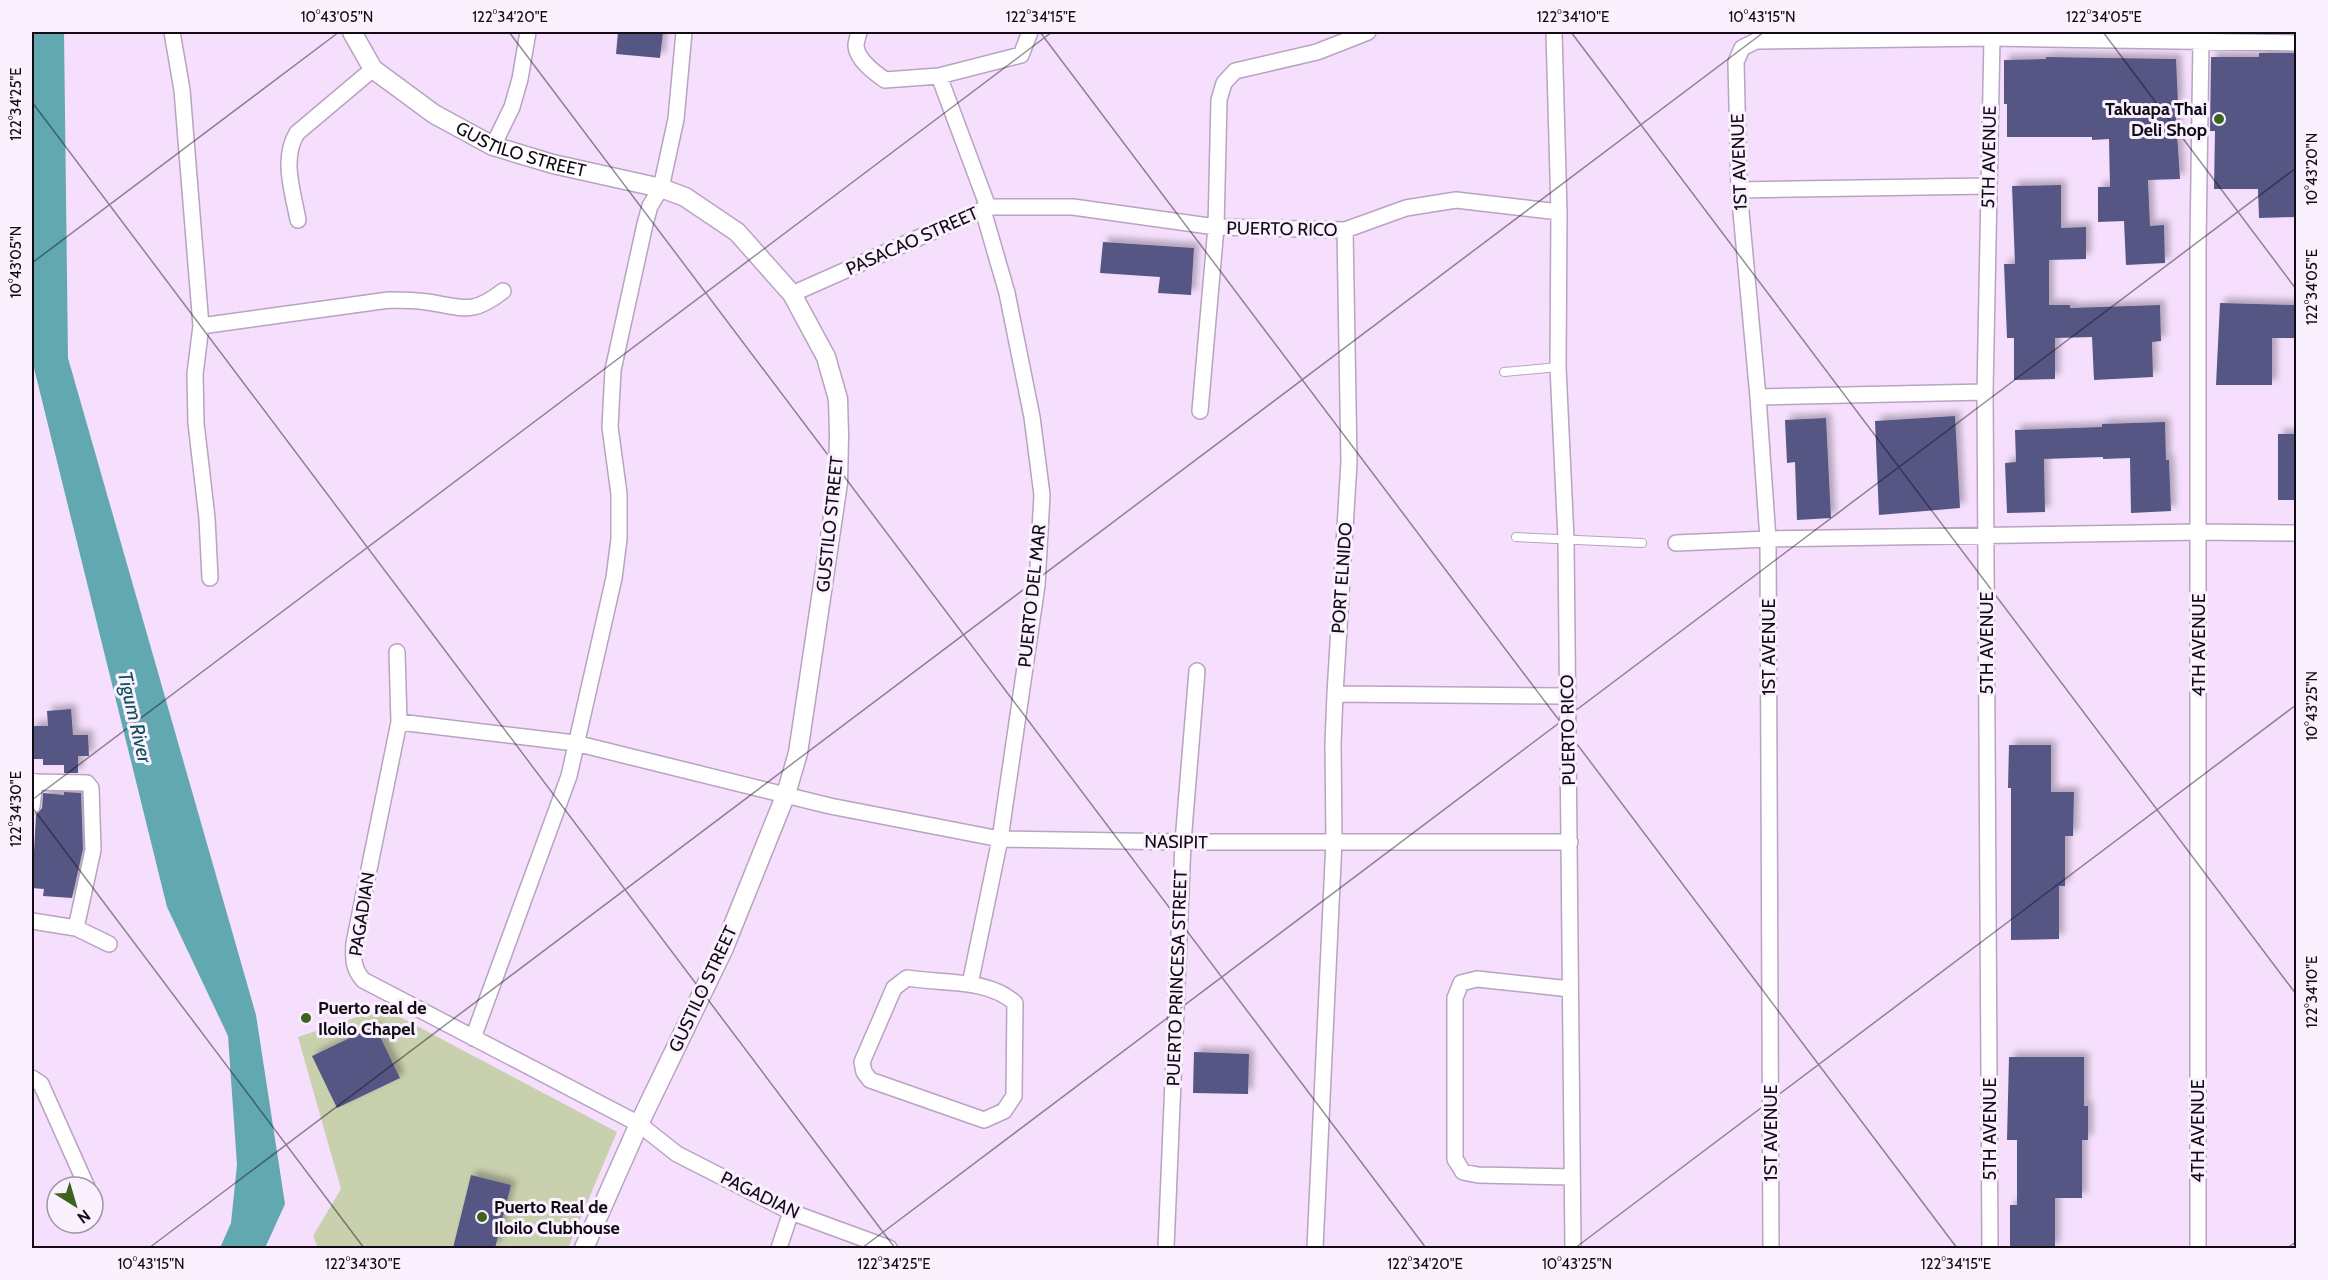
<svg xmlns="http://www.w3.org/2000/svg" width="2328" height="1280" viewBox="0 0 2328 1280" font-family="Cabin,sans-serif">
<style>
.green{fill:#c9d0ae}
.water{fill:#62a8b1}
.building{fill:#565784;filter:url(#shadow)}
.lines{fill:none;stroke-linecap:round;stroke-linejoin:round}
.service-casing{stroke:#b8a3c0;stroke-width:10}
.minor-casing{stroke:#b8a3c0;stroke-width:18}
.tertiary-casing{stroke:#b8a3c0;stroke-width:21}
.service{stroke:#fff;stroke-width:8}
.minor{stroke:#fff;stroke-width:15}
.tertiary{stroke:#fff;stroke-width:18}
.ticks{fill:none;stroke:#120a14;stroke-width:1.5;stroke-opacity:0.45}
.poi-dot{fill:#3d631c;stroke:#faf1fe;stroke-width:2}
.labels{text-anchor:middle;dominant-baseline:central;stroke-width:6;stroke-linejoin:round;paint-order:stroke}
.poi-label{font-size:18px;font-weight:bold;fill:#120a14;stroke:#faf1fe;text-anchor:start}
.street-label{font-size:18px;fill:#120a14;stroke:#faf1fe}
.water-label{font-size:20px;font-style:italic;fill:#104e56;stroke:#faf1fe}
.neatline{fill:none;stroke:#120a14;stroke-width:2}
.ticks-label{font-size:15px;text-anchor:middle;fill:#120a14}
</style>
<defs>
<filter id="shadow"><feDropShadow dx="5" dy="-5" stdDeviation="3" flood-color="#0004"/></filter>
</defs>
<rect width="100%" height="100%" fill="#f5dffd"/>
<path class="green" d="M383,1008L617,1132L568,1248H318L313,1236L341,1189L298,1037Z"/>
<path class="water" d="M32,32H64L68,358L256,1015L285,1204L265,1248H220L231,1223L237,1165L228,1036L167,907L32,360Z"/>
<path class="building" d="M618,32H663L660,58L616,54Z
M2259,53H2296V217L2259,218L2258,189H2214L2215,131H2210L2211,57H2259Z
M2046,57L2176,59L2178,102L2175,103L2180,179L2148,180L2150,226L2164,225L2165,263L2126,265L2124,221L2098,222V187H2110L2109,139L2092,140V137H2007V104H2004V60L2046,59Z
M2061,185V228L2086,227V259L2049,260V305H2070V308L2160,305L2161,341L2152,342L2153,377L2094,380L2092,337L2055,338V379L2014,380V338H2007L2004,264H2015L2012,186Z
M1103,242L1194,248L1191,295L1158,293L1160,277L1100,273Z
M2220,303L2295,305L2294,338H2272V385H2216Z
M1955,416L1960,508L1879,515L1875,421Z
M1826,418L1831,518L1797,520L1795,462L1787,463L1785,420Z
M2165,422L2166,460H2169L2171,511L2131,513L2130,458L2103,459V457L2044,459L2045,512L2007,513L2005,463L2016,462L2015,430L2102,427V424Z
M2278,434H2296V500H2278Z
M71,709L73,735H88L89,756H78V773H64V765H43V759H32V726H48L47,711Z
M2009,745H2051V792H2074L2073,836H2065V886H2059V939L2011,940V788H2008Z
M64,792L81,793L83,849L72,898L43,896L44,889L32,888L36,815L42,808L43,793L64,795Z
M375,1026L400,1078L337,1108L312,1056Z
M1194,1052L1249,1054L1248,1094L1193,1093Z
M2009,1057H2084V1106H2088V1140H2082V1198H2055V1248H2010V1205H2017V1140H2007Z
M471,1175L511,1185L495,1248H453Z"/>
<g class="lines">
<defs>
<path id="service" d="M1504,372L1558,367
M1516,537L1642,543"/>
<path id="minor" d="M172,32L182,90L201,326L195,374L196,423L207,518L210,578
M859,32C858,36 856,42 856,46C857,60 875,73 885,80L939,76L988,207
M1554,32L1559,212L1558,367L1566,539L1573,1248
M939,76L1021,55L1030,32
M493,146L512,107L520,79L528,32
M1739,190L1988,186
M298,220C293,192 281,159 297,133L373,69
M1345,230L1349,462L1335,694L1567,696
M792,294L988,207H1073L1216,227L1345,230L1406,208L1456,200L1559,212
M201,326L389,300C402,300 414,300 427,302C463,307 471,316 503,291
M1758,397L1985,392
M1200,411L1216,227L1219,100L1224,83L1235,71L1317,52L1368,32
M1676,543L1768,539L2199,532L2296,533
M397,652L399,722
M32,782L87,783L91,788L93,850L76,928L32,921
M32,806L35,782
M76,928L109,944
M907,978C942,984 987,978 1015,1003L1014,1096L1004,1111L984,1120L870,1080L864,1072L862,1062L894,988Z
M970,984L1000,839L1037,585L1042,495L1032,417L1007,293L983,210
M1570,989L1477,979L1461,983L1455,998V1159L1463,1172L1478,1175L1572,1177
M473,1038L569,776L614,578L619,539V494L610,427L613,370L645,224L650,206L661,188L676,119L684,32
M32,1078L41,1084L87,1187
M93,1202L94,1205
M779,1248L791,1212
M889,1248L791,1212L677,1154L639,1124L363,980C353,968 353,959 354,943L399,722L575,743L830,806L1000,839L1183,842H1570
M1166,1248L1183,842L1197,671
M1315,1248L1334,841L1333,744L1335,694
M1771,1248L1768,539L1758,397L1739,190L1736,62L1742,48L1756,41L1992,38L2296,43
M1990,1248L1985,392L1992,38
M2198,1248V243L2201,41"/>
<g id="tertiary">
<path id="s1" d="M352,32L373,69L434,114L493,146L553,164L661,188L685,197L737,232L792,294L826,357L838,399L839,435L838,483L798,753L786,794L724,948L639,1124L584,1248"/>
</g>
</defs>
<use href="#service" class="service-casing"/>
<use href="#minor" class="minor-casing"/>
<use href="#tertiary" class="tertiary-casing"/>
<use href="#service" class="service"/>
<use href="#minor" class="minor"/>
<use href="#tertiary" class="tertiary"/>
</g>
<path class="ticks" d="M509,32L1426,1248M1040,32L1957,1248M1571,32L2296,994M2103,32L2296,289M32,102L895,1248M32,263L339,32M32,800L1052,32M32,807L364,1248M149,1248L1764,32M862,1248L2296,168M1575,1248L2296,705M2287,1248L2296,1242"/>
<g class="poi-dot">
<circle cx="2219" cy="119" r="6"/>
<circle cx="306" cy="1018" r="6"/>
<circle cx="482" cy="1217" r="6"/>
</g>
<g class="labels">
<g class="poi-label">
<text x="2207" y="109" text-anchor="end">Takuapa Thai<tspan x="2207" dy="21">Deli Shop</tspan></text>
<text x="318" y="1008">Puerto real de<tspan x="318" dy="21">Iloilo Chapel</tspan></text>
<text x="494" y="1207">Puerto Real de<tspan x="494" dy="21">Iloilo Clubhouse</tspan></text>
</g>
<g class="street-label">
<text stroke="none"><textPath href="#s1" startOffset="213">GUSTILO STREET</textPath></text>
<text transform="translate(1989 157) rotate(-89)">5TH AVENUE</text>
<text transform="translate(1739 162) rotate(-92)">1ST AVENUE</text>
<text transform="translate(1282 229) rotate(1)">PUERTO RICO</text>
<text transform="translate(912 241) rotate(-24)">PASACAO STREET</text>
<text transform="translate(830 524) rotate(-84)">GUSTILO STREET</text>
<text transform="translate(1342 578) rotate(-86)">PORT ELNIDO</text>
<text transform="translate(1032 596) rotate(-84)">PUERTO DEL MAR</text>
<text transform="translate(1987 643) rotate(-90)">5TH AVENUE</text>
<text transform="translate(2199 645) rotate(-90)">4TH AVENUE</text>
<text transform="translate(1769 647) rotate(-90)">1ST AVENUE</text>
<text transform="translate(1568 730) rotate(-91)">PUERTO RICO</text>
<text transform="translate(1176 842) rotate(1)">NASIPIT</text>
<text transform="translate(362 914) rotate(-81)">PAGADIAN</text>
<text transform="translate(1177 978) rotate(-88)">PUERTO PRINCESA STREET</text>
<text transform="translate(703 989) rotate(-65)">GUSTILO STREET</text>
<text transform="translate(1990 1129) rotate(-90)">5TH AVENUE</text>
<text transform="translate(2198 1131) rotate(-90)">4TH AVENUE</text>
<text transform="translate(1771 1133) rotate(-90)">1ST AVENUE</text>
<text transform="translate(760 1195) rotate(26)">PAGADIAN</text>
</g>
<g class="water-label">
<text transform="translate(135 717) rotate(77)">Tigum River</text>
</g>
</g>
<rect width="2328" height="1280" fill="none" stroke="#faf1fe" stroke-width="66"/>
<g transform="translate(75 1205) rotate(143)"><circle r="28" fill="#faf1fe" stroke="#9d95a0" stroke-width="1.5"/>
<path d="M0-4.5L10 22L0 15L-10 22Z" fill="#3d631c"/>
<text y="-9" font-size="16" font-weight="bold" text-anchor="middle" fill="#120a14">N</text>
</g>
<rect x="33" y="33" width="2262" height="1214" class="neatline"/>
<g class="ticks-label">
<text x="337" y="22">10°43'05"N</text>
<text x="510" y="22">122°34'20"E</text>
<text x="1041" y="22">122°34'15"E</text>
<text x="1573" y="22">122°34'10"E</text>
<text x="1762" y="22">10°43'15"N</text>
<text x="2104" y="22">122°34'05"E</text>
<text transform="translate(16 104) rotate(-90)" y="5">122°34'25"E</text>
<text transform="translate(2312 169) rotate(-90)" y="5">10°43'20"N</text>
<text transform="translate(16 262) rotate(-90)" y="5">10°43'05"N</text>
<text transform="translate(2312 287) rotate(-90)" y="5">122°34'05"E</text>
<text transform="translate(2312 706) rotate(-90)" y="5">10°43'25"N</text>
<text transform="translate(16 809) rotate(-90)" y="5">122°34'30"E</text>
<text transform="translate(2312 992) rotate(-90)" y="5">122°34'10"E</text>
<text x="151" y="1269">10°43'15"N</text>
<text x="363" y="1269">122°34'30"E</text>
<text x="894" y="1269">122°34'25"E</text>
<text x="1425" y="1269">122°34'20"E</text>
<text x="1577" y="1269">10°43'25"N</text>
<text x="1956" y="1269">122°34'15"E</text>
</g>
</svg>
